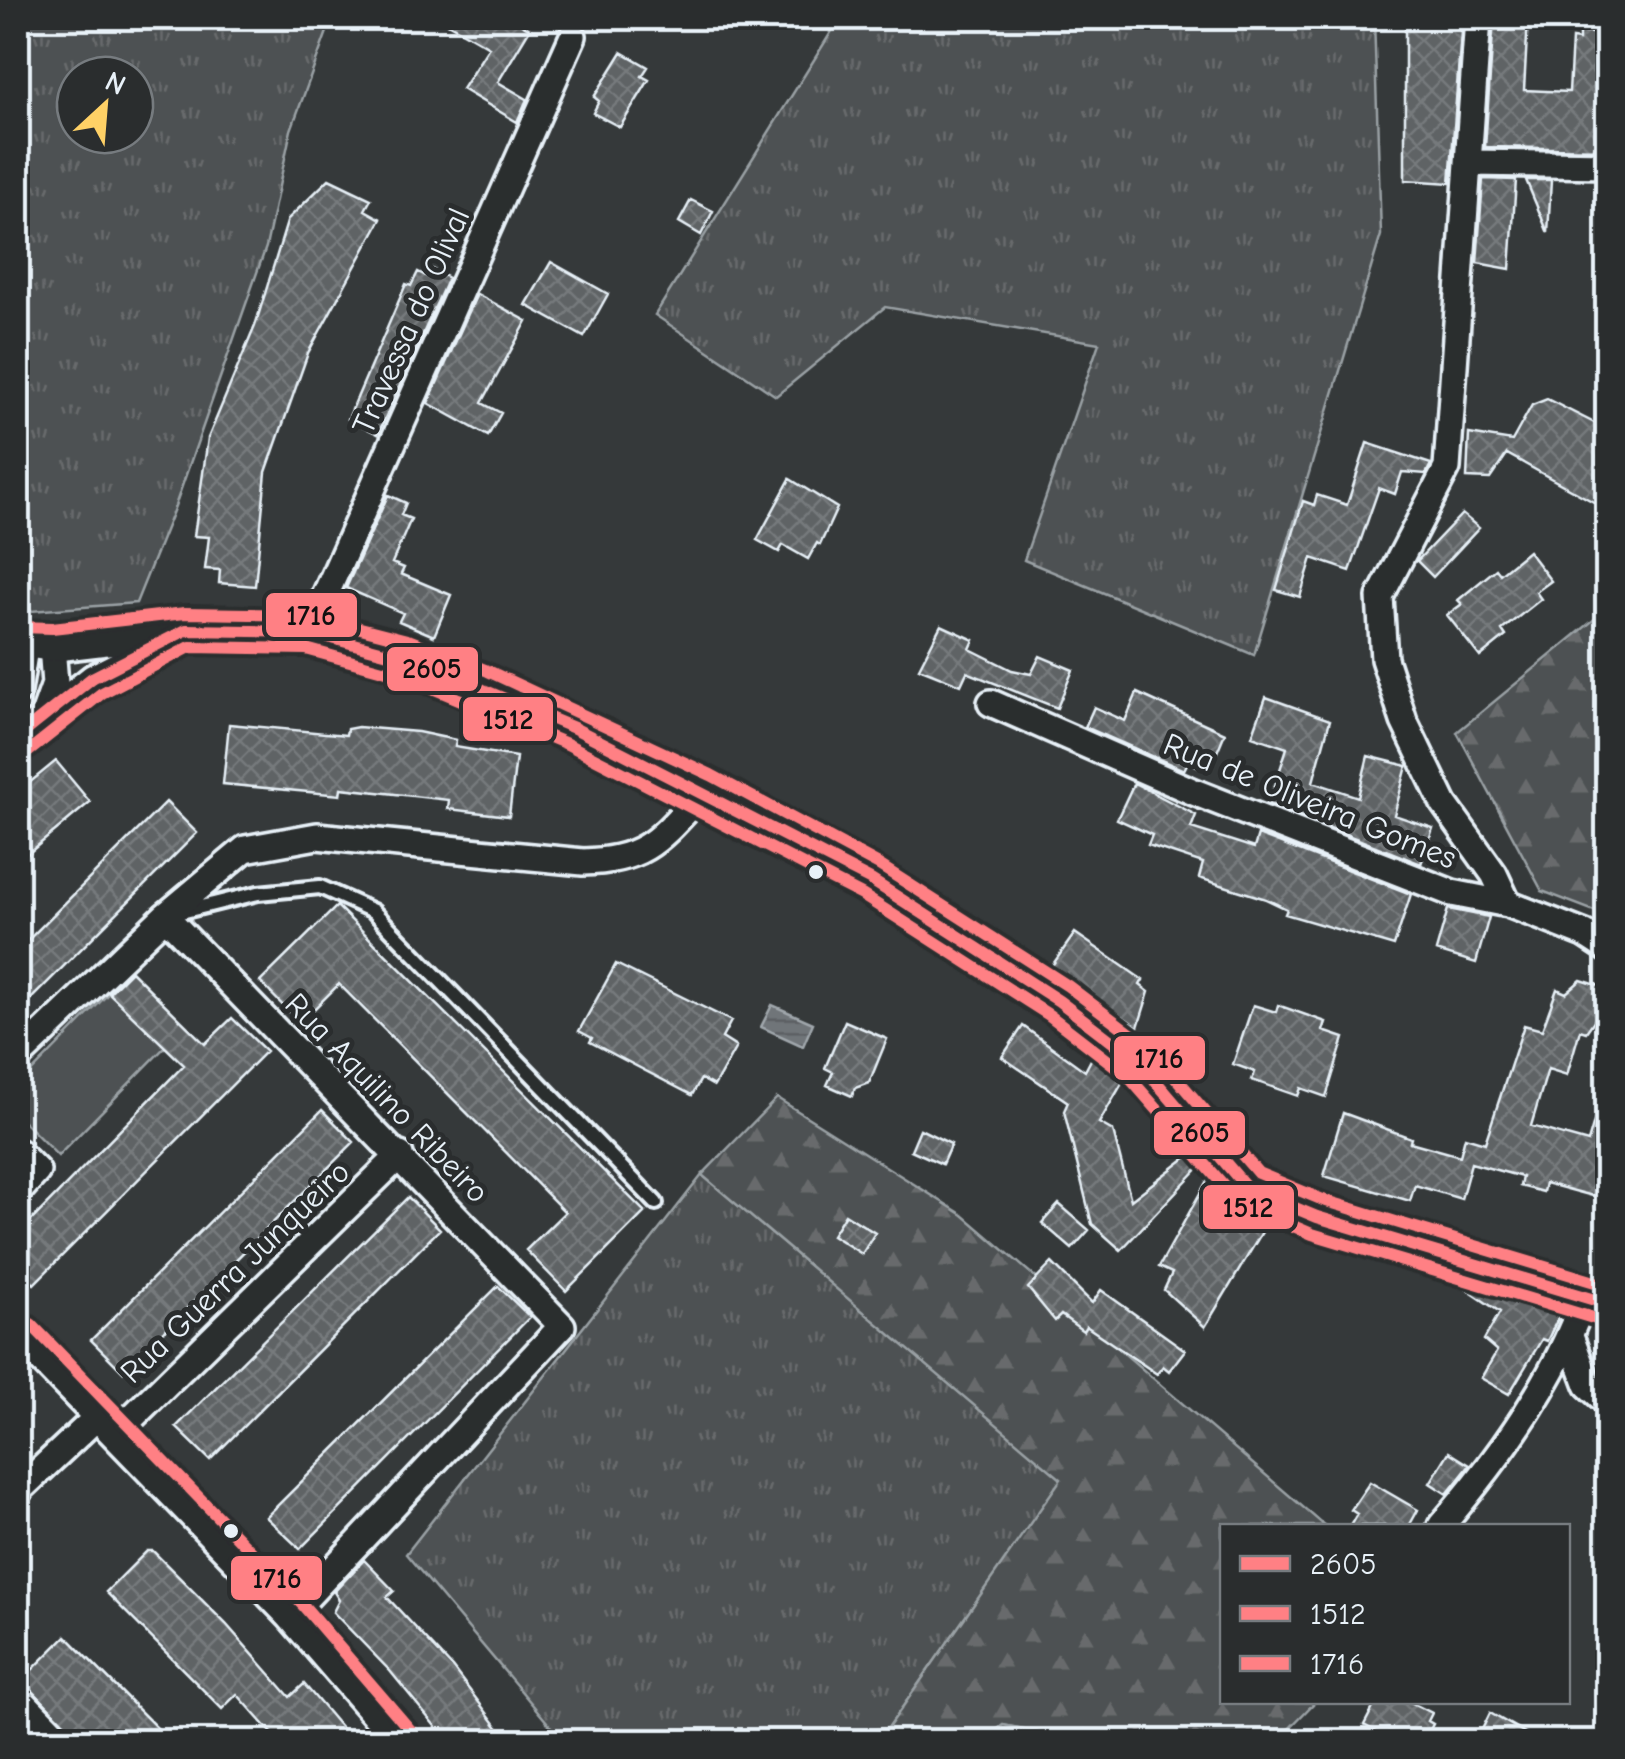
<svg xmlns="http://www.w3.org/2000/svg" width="1625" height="1759" viewBox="0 0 1625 1759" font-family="'Comic Neue',sans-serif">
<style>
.grass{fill:url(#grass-tufts);stroke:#9aa1a5;stroke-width:2.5;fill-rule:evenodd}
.forest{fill:url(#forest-firs);stroke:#9aa1a5;stroke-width:2.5}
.green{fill:#4d5152;stroke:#9aa1a5;stroke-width:2.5}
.water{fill:url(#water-rules);stroke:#a0a7ac;stroke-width:2.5}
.building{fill:url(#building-cross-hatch);stroke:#e8f1f8;stroke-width:2.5}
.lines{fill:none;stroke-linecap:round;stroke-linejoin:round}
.service-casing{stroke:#e8f1f8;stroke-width:20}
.minor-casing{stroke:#e8f1f8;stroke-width:32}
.tertiary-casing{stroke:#e8f1f8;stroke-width:38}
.service{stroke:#2a2d2e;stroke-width:12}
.minor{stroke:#2a2d2e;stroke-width:25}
.tertiary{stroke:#2a2d2e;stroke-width:30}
.bus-1-casing{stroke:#2a2d2e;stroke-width:20}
.bus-2-casing{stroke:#2a2d2e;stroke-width:20}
.bus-3-casing{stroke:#2a2d2e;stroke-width:20}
.bus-1{stroke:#ff8084;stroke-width:12}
.bus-2{stroke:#ff8084;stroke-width:12}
.bus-3{stroke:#ff8084;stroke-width:12}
.bus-dot{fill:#e8f1f8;stroke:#2a2d2e;stroke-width:4}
.labels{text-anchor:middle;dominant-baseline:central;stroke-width:10;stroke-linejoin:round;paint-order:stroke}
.street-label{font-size:32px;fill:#e8f1f8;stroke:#2a2d2e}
.line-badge{stroke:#2a2d2e;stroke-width:4}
.pale-badge-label{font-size:28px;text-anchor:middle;font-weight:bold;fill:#111}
</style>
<defs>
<pattern id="grass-tufts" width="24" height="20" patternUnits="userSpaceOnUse" patternTransform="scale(2.5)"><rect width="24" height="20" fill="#4d5152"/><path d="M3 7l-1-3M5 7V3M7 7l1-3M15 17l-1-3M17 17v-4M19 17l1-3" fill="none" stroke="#676a6c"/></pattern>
<pattern id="forest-firs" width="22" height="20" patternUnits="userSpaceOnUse" patternTransform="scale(2.5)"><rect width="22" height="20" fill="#4d5152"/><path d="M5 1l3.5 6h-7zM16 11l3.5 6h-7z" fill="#676a6c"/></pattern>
<pattern id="water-rules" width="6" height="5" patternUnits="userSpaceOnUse" patternTransform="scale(2.5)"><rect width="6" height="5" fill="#707579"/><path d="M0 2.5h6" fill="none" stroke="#5b5e62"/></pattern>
<pattern id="building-cross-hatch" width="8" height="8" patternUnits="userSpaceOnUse" patternTransform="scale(2.5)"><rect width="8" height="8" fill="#5f6365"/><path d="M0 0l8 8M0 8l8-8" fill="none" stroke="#767a7c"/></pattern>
</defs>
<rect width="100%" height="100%" fill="#35393a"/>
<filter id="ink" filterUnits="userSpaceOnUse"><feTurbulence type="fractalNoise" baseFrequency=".01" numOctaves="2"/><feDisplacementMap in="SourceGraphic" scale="20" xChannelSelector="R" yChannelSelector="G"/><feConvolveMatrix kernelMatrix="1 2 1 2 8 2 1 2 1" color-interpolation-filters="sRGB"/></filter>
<g filter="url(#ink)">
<path class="grass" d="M18,18H332L291,130L266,247L175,506L136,603L18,612ZM75,75H135V135H75Z
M840,18H1374L1381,235L1254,655L1024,560L1099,343L885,307L776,396L655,315Z
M702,1175L1062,1479L888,1728L742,1742L563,1741L406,1554Z"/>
<path class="forest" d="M1607,609V916L1542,891L1457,732Z
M777,1098L963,1215L1325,1526H1222V1702H1315L1277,1741H1084L1003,1725L983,1741H893L888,1728L1061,1479L702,1175Z"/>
<path class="green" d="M111,991L166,1046L58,1156L18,1116V1086Z
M1003,1725L1084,1741H983Z"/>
<path class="water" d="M772,1005L813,1023L803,1046L761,1027Z"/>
<path class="building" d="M439,18H511L530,29L498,82L527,99L517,122L462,89L489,47Z
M1405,18H1462L1450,183L1405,180Z
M1494,18H1528L1524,90L1569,92L1572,39L1579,40V32L1608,34V149L1485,147Z
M622,52L648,67L642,76L649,80L620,127L593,113L599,101L594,97Z
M329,179L371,199L365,210L381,219L308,353L266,472L255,586L219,583L220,570L205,569L209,537L194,536L208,438L255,326L288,219Z
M1483,179L1516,180L1510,269L1477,263Z
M1526,180H1551L1548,233Z
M691,200L713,211L701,235L679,222Z
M551,262L608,294L584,337L526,305Z
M430,268L448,278L378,434L348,419L406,284L411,286L418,272L426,276Z
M477,294L527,321L482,403L501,413L488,436L428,403Z
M1547,399L1608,430V510L1507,454L1490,479L1467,478L1469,434L1512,441L1532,405Z
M1367,443L1431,464L1426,474L1402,472L1395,494L1379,488L1350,571L1312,558L1300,597L1276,590L1303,501L1314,505L1317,495L1347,505Z
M790,479L837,508L820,545L817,543L808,559L783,545L779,552L757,540Z
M388,495L406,503L401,515L411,519L392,563L404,568L401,574L451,595L434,636L399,621L403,613L346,588Z
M1462,514L1479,528L1433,577L1417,561Z
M1528,551L1551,581L1536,592L1541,599L1502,630L1506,636L1480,657L1447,615L1462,604L1458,600L1496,569L1500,574Z
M941,625L974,640L970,649L1012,670L1031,674L1040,656L1073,670L1057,708L967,672L961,685L919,668Z
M1137,693L1225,733L1209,771L1188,762L1184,770L1085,727L1094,707L1125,721Z
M1266,697L1330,720L1313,782L1358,797L1368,756L1407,766L1394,815L1433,828L1421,864L1269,804L1287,748L1252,736Z
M229,724L346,735L347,729L358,727L418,732L456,740L455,747L516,757L509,816L448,809L449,800L341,788L340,795L223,784Z
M56,761L90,802L18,862V792Z
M1134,783L1196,815L1191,828L1254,848L1258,835L1411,894L1394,946L1285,914L1287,909L1266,899L1199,878L1203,863L1148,845L1152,835L1117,819Z
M166,802L197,833L18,1012V950Z
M337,906L645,1212L566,1291L526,1250L565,1212L471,1117L339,984L300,1023L260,982Z
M1448,909L1489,917L1476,963L1436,951Z
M1075,933L1143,980L1140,985L1149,992L1138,1027L1051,967Z
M616,964L731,1021L722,1038L736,1047L714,1086L701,1079L692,1095L590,1042L592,1038L579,1031Z
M131,971L205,1044L232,1018L266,1051L34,1284L18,1268V1234L184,1065L109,993Z
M1581,980L1600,986L1605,1005L1586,1032L1580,1030L1567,1075L1548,1069L1531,1126L1588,1142L1601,1098L1608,1099V1200L1545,1183L1543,1192L1520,1186L1522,1177L1471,1163L1461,1199L1415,1185L1410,1201L1324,1176L1343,1113L1411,1138L1410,1142L1460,1156L1465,1137L1485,1143L1524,1025L1542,1030L1557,989L1566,993Z
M1253,1005L1276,1012L1278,1005L1326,1022L1323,1031L1344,1038L1326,1097L1301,1088L1298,1096L1252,1080L1255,1072L1233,1064Z
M845,1021L887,1039L869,1083L855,1088L852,1096L827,1085L833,1072L825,1068Z
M1023,1026L1085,1071L1095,1052L1124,1080L1099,1123L1113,1131L1131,1200L1192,1153L1202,1164L1121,1250L1092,1224L1064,1111L1068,1102L1002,1057Z
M322,1110L354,1142L123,1372L91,1340Z
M920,1129L951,1144L942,1164L911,1150Z
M1209,1177L1237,1214L1265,1227L1205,1327L1164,1290L1172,1273L1159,1267Z
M408,1197L440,1229L210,1460L176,1427Z
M1059,1204L1089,1230L1072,1249L1042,1223Z
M845,1214L875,1233L862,1254L832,1235Z
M1052,1263L1092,1303L1101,1290L1185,1350L1169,1371L1163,1366L1157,1374L1086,1326L1083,1331L1061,1315L1055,1321L1028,1288Z
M1445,1275L1562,1310L1547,1341L1542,1339L1509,1394L1481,1378L1497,1351L1484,1340L1500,1312Z
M498,1286L530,1317L300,1549L266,1517Z
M1449,1452L1470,1465L1447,1494L1430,1483Z
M1370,1482L1418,1510L1409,1526H1350L1357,1514L1351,1510Z
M147,1551H153L226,1624L290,1697L304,1684L353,1742H280L237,1694L222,1709L106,1592Z
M364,1560L394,1591L387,1597L452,1667L509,1742H448L390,1671L333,1612L339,1600L334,1592Z
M66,1636L143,1714L171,1742H82L25,1683V1677Z
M1376,1702H1410L1432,1713L1428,1721L1433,1724L1424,1742H1395L1364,1725Z
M1490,1713L1541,1742H1476Z"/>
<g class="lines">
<defs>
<path id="service" d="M177,913L258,893L320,887L373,911L656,1203"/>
<path id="minor" d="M1478,18L1447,468L1380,597L1384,659L1404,721L1444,804L1494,874L1508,904
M1470,163L1608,165
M309,632L573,36
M18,691L26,642
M991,703L1194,792L1452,893L1508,904L1585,934L1608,949
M44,715L55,684L52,646
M18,737L92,678L177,635
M165,916L562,1326L289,1616
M18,1057L165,916L245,849L317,836L583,862C648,861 662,836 704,791
M18,1152L37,1171L18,1192
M18,1336L289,1616L398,1742
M1571,1339L1588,1385L1608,1403
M115,1434L400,1155
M18,1491L97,1417
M1441,1526C1497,1461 1557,1379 1584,1297
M18,1697L62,1742"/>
<path id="tertiary" d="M18,641L52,646L186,630L255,628L309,632L407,658L482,687L704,791L871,880L1059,1001L1140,1063L1247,1188L1317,1217L1608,1304"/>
</defs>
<use href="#service" class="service-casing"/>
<use href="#minor" class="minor-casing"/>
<use href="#tertiary" class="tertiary-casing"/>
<use href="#service" class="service"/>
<use href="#minor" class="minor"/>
<use href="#tertiary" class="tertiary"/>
<defs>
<path id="bus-1" d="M18,737L92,678L186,630L309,632L407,658L574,728L871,880L1059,1001L1140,1063L1247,1188L1317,1217L1608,1304"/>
<path id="bus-2" d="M29,751L102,693L190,647L306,649L401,675L567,744L862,895L1049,1015L1128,1076L1239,1203L1312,1234L1603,1321"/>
<path id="bus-3" d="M18,627L52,628L185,613L310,615L411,641L488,671L711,775L879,865L1068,986L1152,1050L1258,1173L1323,1200L1608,1286
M31,1324L302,1604L411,1731"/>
</defs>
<use href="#bus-1" class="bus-1-casing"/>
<use href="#bus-2" class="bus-2-casing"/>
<use href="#bus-3" class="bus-3-casing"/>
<use href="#bus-1" class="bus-1"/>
<use href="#bus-2" class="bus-2"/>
<use href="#bus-3" class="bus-3"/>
</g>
</g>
<g class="bus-dot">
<circle cx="816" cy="872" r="9"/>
<circle cx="231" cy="1531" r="9"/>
</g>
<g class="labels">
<g class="street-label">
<text transform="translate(411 321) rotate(-66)">Travessa do Olival</text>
<text transform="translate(1310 801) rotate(22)">Rua de Oliveira Gomes</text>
<text transform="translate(387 1098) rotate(46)">Rua Aquilino Ribeiro</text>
<text transform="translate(235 1272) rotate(-44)">Rua Guerra Junqueiro</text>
</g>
</g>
<g class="line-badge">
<rect x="264" y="591" width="95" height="48" rx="10" fill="#ff8084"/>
<rect x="385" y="645" width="95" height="48" rx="10" fill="#ff8084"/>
<rect x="461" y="695" width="94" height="48" rx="10" fill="#ff8084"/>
<rect x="1112" y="1034" width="95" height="48" rx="10" fill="#ff8084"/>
<rect x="1152" y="1109" width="95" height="48" rx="10" fill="#ff8084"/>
<rect x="1201" y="1183" width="95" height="48" rx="10" fill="#ff8084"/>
<rect x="229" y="1554" width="95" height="48" rx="10" fill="#ff8084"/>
</g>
<g class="pale-badge-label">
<text x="311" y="625">1716</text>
<text x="432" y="678">2605</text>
<text x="508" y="729">1512</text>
<text x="1159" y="1068">1716</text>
<text x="1200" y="1142">2605</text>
<text x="1248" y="1217">1512</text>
<text x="277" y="1588">1716</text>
</g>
<rect width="1625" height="1759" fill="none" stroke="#2a2d2e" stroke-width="60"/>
<rect x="30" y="30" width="1565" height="1699" fill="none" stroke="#e8f1f8" stroke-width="4" filter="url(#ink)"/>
<rect x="1220" y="1524" width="350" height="180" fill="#2a2d2e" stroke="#767b7f" stroke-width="2.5"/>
<rect x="1240" y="1556" width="50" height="15" fill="#ff8084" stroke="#767b7f" stroke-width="2.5"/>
<text x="1310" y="1574" font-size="30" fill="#e8f1f8">2605</text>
<rect x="1240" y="1606" width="50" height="15" fill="#ff8084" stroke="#767b7f" stroke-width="2.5"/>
<text x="1310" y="1624" font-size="30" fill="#e8f1f8">1512</text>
<rect x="1240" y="1656" width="50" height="15" fill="#ff8084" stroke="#767b7f" stroke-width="2.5"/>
<text x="1310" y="1674" font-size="30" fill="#e8f1f8">1716</text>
<g transform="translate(105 105) rotate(26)"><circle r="48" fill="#2a2d2e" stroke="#767b7f" stroke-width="2.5"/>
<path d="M0-8L18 38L0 25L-18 38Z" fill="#ffd166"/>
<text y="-15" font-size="28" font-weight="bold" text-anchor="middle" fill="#e8f1f8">N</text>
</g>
</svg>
